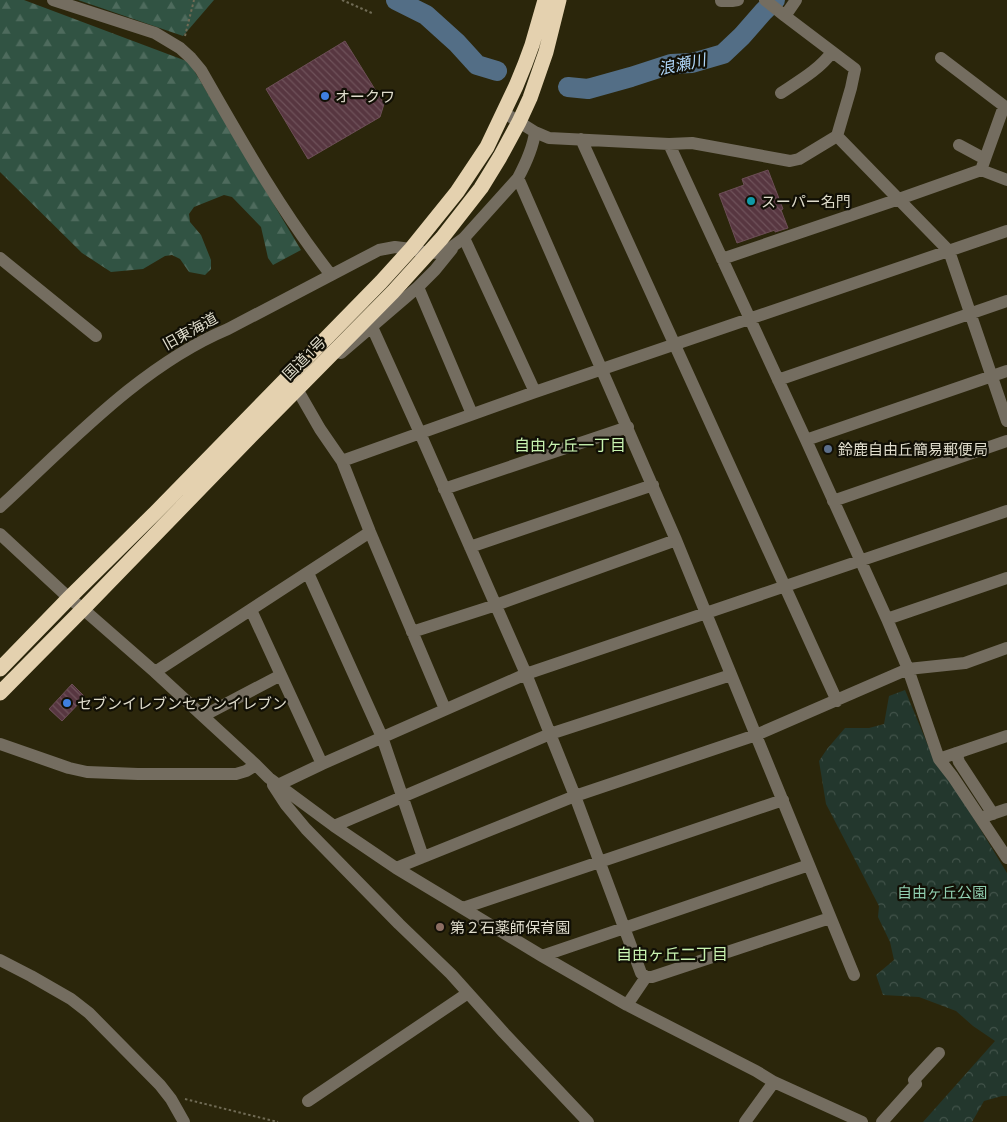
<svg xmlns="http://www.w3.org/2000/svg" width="1007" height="1122" viewBox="0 0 1007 1122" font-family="'Titillium Web','Noto Sans JP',sans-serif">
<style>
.forest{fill:url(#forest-firs)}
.park{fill:url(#park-crowns)}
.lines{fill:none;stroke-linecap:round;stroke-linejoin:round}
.river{stroke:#536e86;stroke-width:20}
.building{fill:url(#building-back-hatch);stroke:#6c4e56}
.path{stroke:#706b55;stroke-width:2;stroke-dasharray:2.5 2.5;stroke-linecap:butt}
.minor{stroke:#746d60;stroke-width:12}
.highway{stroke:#e4d1af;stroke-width:15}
.shop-dot{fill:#3f7fe0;stroke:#110f05;stroke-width:2}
.culture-dot{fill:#0f9aa8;stroke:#110f05;stroke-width:2}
.service-dot{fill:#5c6f8a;stroke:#110f05;stroke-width:2}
.education-dot{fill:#8d6e63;stroke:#110f05;stroke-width:2}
.labels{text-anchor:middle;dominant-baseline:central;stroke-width:4.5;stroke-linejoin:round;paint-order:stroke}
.poi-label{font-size:15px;fill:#dfdccc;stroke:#110f05;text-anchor:start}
.street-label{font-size:15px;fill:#dfdccc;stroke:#110f05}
.park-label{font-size:15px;fill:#90cfb0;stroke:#110f05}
.water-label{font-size:16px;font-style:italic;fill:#b0d7f9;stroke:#110f05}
.neighbourhood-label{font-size:16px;fill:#c8f3b0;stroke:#110f05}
</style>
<defs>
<pattern id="forest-firs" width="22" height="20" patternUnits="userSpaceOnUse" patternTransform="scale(1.25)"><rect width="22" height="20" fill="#315343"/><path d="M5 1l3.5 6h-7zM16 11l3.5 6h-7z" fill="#4e6b5d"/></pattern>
<pattern id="park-crowns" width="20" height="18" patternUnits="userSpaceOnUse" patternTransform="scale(1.25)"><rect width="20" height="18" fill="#23372d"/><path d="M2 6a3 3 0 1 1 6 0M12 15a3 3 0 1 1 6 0" fill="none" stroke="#42534a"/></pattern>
<pattern id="building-back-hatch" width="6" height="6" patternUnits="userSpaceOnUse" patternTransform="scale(1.25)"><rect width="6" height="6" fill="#573640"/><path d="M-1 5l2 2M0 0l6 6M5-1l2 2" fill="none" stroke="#6f525a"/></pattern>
</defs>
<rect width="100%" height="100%" fill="#2b260b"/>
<path class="forest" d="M0,0H24L189,62L301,250L273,265L268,258L261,227L232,197L224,195L194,207L189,214L190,222L201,235L211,260V269L205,275L189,272L180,259L172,255L165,256L143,269L111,272L82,253L0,172Z
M78,0H214L183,36Z"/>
<path class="park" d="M905,690L934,760L948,776L1007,873V1096H1002L984,1101L972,1122H923L995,1041L973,1026L956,1011L919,997L883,995L876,975L894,960L890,942L878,917L879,906L826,804L819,761L827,749L845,728H869L884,724L889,696Z"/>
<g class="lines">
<path class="river" d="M396,0L426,15L457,43L477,65L497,71
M568,87L588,89L631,77L671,64L692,63L723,54L742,36L763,12L775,0"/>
</g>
<path class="building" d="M345,41L384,104L380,117L308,159L266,89Z
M768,170L783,209L781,210L788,228L775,232V230L737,243L719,194L744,185L742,179Z
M72,684L85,697L62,721L49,709Z"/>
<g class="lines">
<path class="path" d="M342,0L374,14
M185,36L194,0
M185,1099L278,1122"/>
<path class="minor" d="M53,0L155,33L180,48L191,58L201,70C241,140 281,211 331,275
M765,0L785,16
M721,1H732L738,0
M941,58L1004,106
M781,93C799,81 820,69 832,52
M503,112L535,132L549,138L669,144L692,143L790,161L799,159L837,136L851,88L855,69L785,16L796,0
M535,132C533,148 526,163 518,178L676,540L854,975
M837,136L949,251L1007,421
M581,139L837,701
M669,144L806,440L887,619L908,669L939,759L953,777L1007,858
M959,145L985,159
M981,170L1007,180
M464,238L535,392
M0,258L96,336
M722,259L899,199L981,170L1004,106L1007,108
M418,287L472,414
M372,327L420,433L526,674L575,796L641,973L646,977H652L830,918
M341,353L418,287L435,270L452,249
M778,380L1007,301
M297,389L320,429L342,461L370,532L445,709
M806,440L1007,371
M342,461L535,392L1007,231
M444,489L628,427
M833,501L1007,441
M0,507C70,443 140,366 228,329L379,250L395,247L411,249L429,253L445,252L464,238L518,178
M0,534L69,598L83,609L155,672L256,765L269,778L334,826L396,868L542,956L627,1005L756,1071L774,1082L862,1122
M470,547L653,485
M308,573L382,737L423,857
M251,610L322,764
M887,619L1007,578
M412,632L496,605L676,540
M155,672L370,532
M203,716L281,675
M0,744L69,768L87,772L138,774H236L246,771L256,765
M956,753L959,762L993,814
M939,759L1007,736
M273,785L286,805L306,829L399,924L451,974L504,1033L588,1122
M278,785L322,764L526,674L1007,511
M986,816L1007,809
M334,826L550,734L731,675
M396,868L575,796L756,735L908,669L965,663L1007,648
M463,908L783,800
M542,956L809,865
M0,960L31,976L71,999L89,1013L160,1085L171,1099L184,1122
M627,1005L646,977
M308,1101L468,993
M745,1122L774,1082
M882,1122L916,1084L914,1080L939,1053"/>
<path class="highway" d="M0,669L69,598L155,513L381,282L411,249L457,192L487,147L516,86L525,64L532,45L545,0
M0,693L83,609L246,441L393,292L442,238L481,188L500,157L519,122L530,98L546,52L559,0"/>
</g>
<g class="shop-dot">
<circle cx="325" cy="96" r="5"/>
<circle cx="67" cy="703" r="5"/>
</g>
<circle class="culture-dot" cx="751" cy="201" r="5"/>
<circle class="service-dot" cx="828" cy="449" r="5"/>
<circle class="education-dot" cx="440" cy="927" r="5"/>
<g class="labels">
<g class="poi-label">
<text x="335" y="96">オークワ</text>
<text x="761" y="201">スーパー名門</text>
<text x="838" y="449">鈴鹿自由丘簡易郵便局</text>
<text x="77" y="703">セブンイレブンセブンイレブン</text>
<text x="450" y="927">第２石薬師保育園</text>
</g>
<g class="street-label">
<text transform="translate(190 331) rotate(-29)">旧東海道</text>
<text transform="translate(304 358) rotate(-45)">国道1号</text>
</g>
<g class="park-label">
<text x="942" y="892">自由ヶ丘公園</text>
</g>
<g class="water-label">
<text transform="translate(682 64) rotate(-12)">浪瀬川</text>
</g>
<g class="neighbourhood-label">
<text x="570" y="445">自由ヶ丘一丁目</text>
<text x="672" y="954">自由ヶ丘二丁目</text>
</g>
</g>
</svg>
